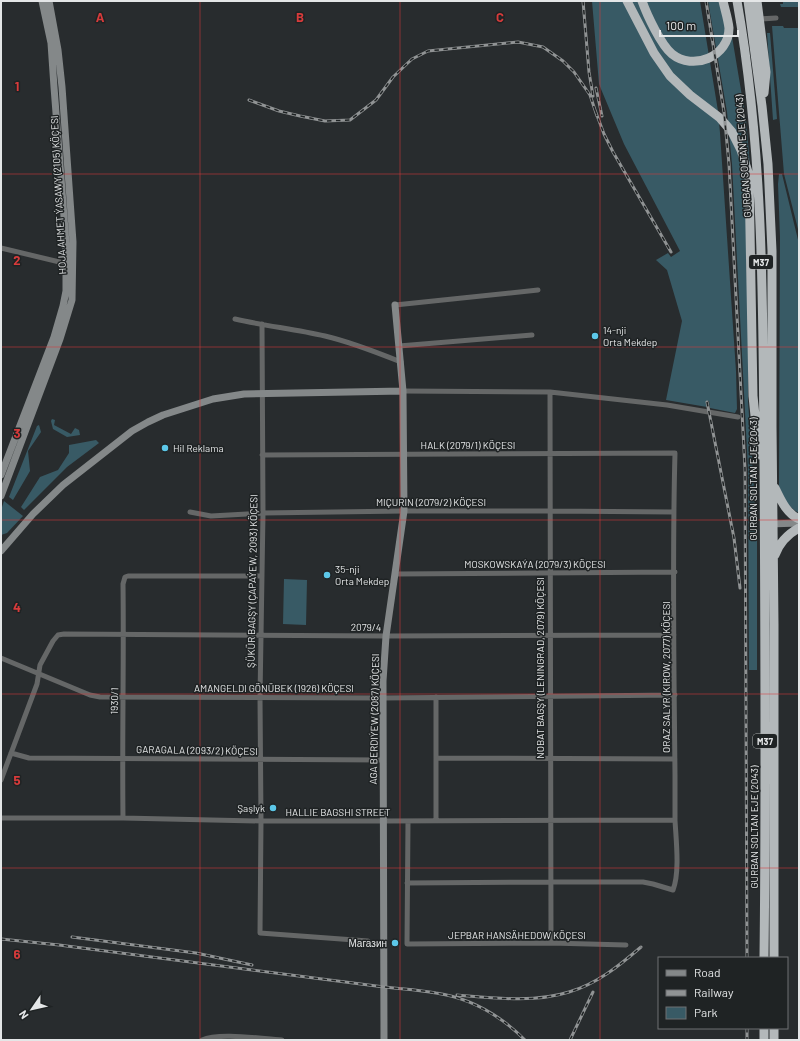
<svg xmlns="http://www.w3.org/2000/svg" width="800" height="1041" viewBox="0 0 800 1041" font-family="Barlow,sans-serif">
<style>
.green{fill:#385a65}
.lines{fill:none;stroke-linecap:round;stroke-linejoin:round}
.street{stroke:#656767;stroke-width:5}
.secondary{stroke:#848889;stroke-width:7}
.highway{stroke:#b3b8ba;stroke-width:9}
.rail-casing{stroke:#909394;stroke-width:3}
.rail{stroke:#1f2324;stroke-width:1.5;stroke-dasharray:4.5;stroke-linecap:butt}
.grid{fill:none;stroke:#d73b3b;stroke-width:1;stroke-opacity:0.55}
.poi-dot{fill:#5cc7e8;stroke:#1f2324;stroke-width:1.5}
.labels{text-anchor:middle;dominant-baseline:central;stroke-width:3;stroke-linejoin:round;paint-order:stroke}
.shield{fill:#1f2324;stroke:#a9acac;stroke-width:1}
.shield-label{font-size:9px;font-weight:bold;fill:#e4e6e7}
.street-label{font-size:10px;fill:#e4e6e7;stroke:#1f2324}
.poi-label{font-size:10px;fill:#e4e6e7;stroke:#1f2324;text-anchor:start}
.grid-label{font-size:13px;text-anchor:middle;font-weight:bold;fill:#d73b3b;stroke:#1f2324;stroke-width:3;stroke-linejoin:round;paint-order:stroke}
</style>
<rect width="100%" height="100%" fill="#282c2e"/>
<path class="green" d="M592,1H700L718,111L720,133L736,371L737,409L735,413L710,408L709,401H706L707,407L666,400L682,321L667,270L656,260L668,253L671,257L680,251L624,144L601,89L599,84Z
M708,1H726L746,120L752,188L746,247L749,353H748V401L757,533V670H749L748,469L732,164L727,112Z
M783,1H799V7H781L780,4H783Z
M772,26H783L784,28H799V233L784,174Z
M767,33H770L777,119L773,120Z
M779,174H782L799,244V513C789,508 780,496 779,485L780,237L778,184Z
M52,419L55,420L54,425L71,434L75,428L79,430L80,435L67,437L53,429L51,421Z
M39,425L41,432L28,451L30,471L13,500L9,497L37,426Z
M96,440L99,443L67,467L24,510L21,507L40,477L58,470L69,453V445Z
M4,501L23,516L7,533L1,535V510Z
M284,579L307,580L306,625L283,624Z"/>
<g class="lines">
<path class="street" d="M760,19L776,18
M1,248L68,264
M395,305L538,290
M235,319C265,326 295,329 325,336C351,342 376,352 401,362
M262,324L263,513L260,697L261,821L260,933L368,941
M399,346L532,335
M403,391L550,392L667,405L738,417
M550,392L551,943
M262,455L675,453C672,560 674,668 675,775C675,790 675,805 675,820C676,840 680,872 673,890L653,884L643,882H550L407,883
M190,512L211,516L263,513L404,511H550L674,512
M395,574L675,572
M1,658L90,695L100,697L383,698L675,695
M11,753L29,758L383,760
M436,758L675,759
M1,780L37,684L40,665L53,641L58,635L64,634L386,636L674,635
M1,818H123L261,821H383L675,820
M123,818C122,740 124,662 123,584L125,577L128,576H261
M408,821L407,944L551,943L626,945
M436,821V697
M202,1040C219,1032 262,1039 282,1040"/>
<path class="secondary" d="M1,475L54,337L63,306L66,291V243L54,87L51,43L42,1
M1,496L60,339L72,300L73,242L62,87L58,50L49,1
M769,524L799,523
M1,551L33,514L63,485L132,431L148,422L163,415L213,399L244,394L403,391
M384,1040L383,681L386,636L404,511L403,391L395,305"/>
<path class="highway" d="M627,1L654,53L670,76L690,95L720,118L732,132L741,150L749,175L753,396L759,455
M642,1C647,15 661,45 672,54C693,71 729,57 729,28C728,19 725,10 723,1
M737,1C764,153 763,308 764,462C765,627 766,793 764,958
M748,1L762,106L768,164L772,251V426L774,624V958
M757,1L766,72L764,93
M775,488C781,500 786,513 799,519
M775,555C779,544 788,534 799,528
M764,1040V1028
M774,1040V1028"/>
<defs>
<path id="rail" d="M583,1L589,72L593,96
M706,1L724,112L729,164L745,469L747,958
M596,88L602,116
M249,100L279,111L300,116L325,121L350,120L376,100L393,77L412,59L428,51L518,42L543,47L563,61L574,72L590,95L597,116
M595,110L604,134L613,152L671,252
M707,402L734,538L740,588
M72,937L196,953L252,965
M1,939L59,945L384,987C401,989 419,990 436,993C470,998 501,1016 525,1040
M457,995C494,998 534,1003 569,992C597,984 620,965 641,947
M747,1028V1040
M570,1040L593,992"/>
</defs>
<use href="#rail" class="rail-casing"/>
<use href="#rail" class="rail"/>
</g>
<path class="grid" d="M200,1V1040M400,1V1040M600,1V1040M1,174H799M1,347H799M1,520H799M1,694H799M1,868H799"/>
<g class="poi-dot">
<circle cx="595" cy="336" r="4"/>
<circle cx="165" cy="448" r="4"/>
<circle cx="327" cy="575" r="4"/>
<circle cx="273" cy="808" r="4"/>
<circle cx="395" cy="943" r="4"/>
</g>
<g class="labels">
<g class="shield">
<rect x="749" y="255" width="24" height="14" rx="3"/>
<rect x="753" y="734" width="24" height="14" rx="3"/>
</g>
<g class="shield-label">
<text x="761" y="262">M37</text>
<text x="765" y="741">M37</text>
</g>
<g class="street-label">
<text transform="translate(743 156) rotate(-94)">GURBAN SOLTAN EJE (2043)</text>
<text transform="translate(58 195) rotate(-93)">HOJA AHMET ÝASAWY (2105) KÖÇESI</text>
<text x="468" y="445">HALK (2079/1) KÖÇESI</text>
<text transform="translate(753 479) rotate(-90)">GURBAN SOLTAN EJE (2043)</text>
<text x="431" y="502">MIÇURIN (2079/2) KÖÇESI</text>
<text x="535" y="564">MOSKOWSKAÝA (2079/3) KÖÇESI</text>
<text transform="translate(252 581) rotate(-89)">ŞÜKÜR BAGŞY (ÇAPAÝEW, 2093) KÖÇESI</text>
<text transform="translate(366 627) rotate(1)">2079/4</text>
<text transform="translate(540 668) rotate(-90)">NOBAT BAGŞY (LENINGRAD, 2079) KÖÇESI</text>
<text transform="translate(666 677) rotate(-90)">ORAZ SALYR (KIROW, 2077) KÖÇESI</text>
<text x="274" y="688">AMANGELDI GÖNÜBEK (1926) KÖÇESI</text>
<text transform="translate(114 701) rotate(-89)">1930/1</text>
<text transform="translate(374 719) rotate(-89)">AGA BERDIÝEW (2087) KÖÇESI</text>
<text transform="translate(197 750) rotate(1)">GARAGALA (2093/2) KÖÇESI</text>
<text x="338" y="812">HALLIE BAGSHI STREET</text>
<text transform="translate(754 827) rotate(-90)">GURBAN SOLTAN EJE (2043)</text>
<text x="517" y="935">JEPBAR HANSÄHEDOW KÖÇESI</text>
</g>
<g class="poi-label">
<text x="603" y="330">14-nji<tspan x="603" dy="12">Orta Mekdep</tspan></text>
<text x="173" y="448">Hil Reklama</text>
<text x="335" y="569">35-nji<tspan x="335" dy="12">Orta Mekdep</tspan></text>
<text x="265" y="808" text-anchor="end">Şaşlyk</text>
<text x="387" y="943" text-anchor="end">Магазин</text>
</g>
</g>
<g class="grid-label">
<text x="100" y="22">A</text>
<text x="300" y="22">B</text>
<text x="500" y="22">C</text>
<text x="17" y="91">1</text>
<text x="17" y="265">2</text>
<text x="17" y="438">3</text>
<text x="17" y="612">4</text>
<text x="17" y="785">5</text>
<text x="17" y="959">6</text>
</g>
<rect width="800" height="1041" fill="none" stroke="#e4e6e7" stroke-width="4"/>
<rect x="658" y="957" width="130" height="72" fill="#1f2324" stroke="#6e7172"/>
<rect x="666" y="970" width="20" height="6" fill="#848889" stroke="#6e7172"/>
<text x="694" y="977" font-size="12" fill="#e4e6e7">Road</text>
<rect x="666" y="990" width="20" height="6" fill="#909394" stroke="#6e7172"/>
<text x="694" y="997" font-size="12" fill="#e4e6e7">Railway</text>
<rect x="666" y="1007" width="20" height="12" fill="#385a65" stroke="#6e7172"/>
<text x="694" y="1017" font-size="12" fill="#e4e6e7">Park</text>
<g transform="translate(32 1009) rotate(236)" stroke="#1f2324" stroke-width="3" paint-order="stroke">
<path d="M0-3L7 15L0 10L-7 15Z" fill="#e4e6e7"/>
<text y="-6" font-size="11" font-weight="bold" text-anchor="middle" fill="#e4e6e7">N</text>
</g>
<path d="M660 30v6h78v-6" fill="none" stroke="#e4e6e7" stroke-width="2"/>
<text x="666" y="30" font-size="12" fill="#e4e6e7" stroke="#1f2324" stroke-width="3" paint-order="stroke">100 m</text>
</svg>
